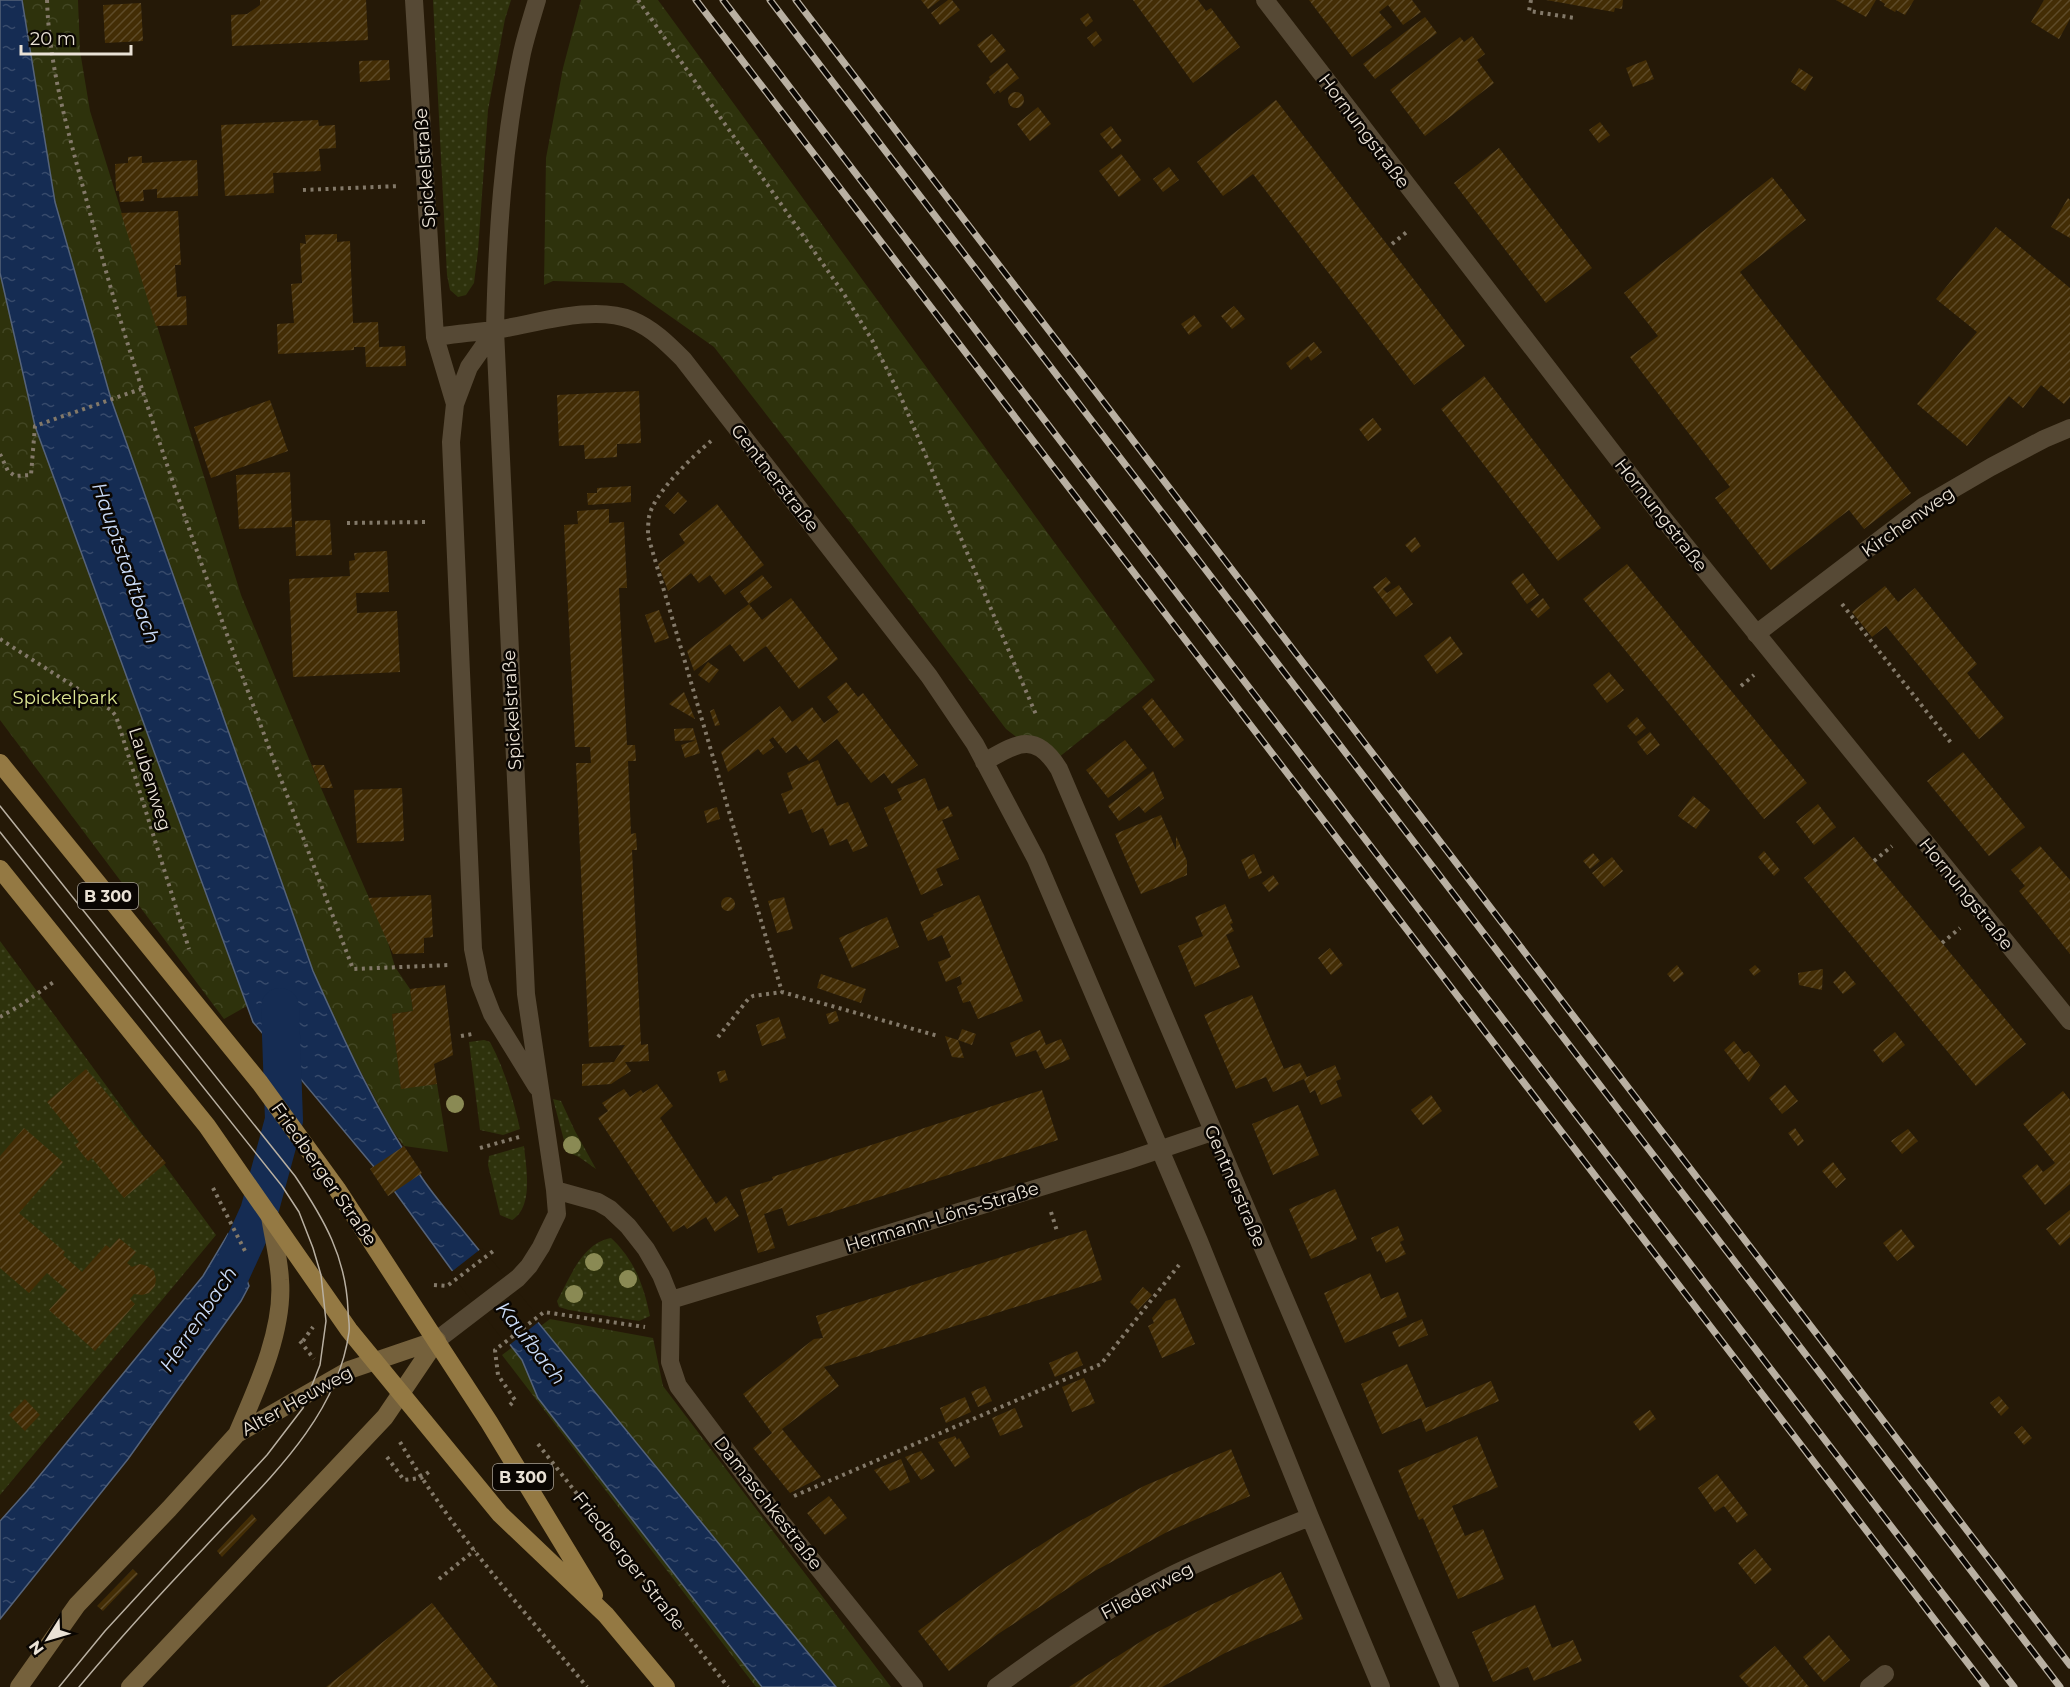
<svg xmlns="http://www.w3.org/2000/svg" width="2070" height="1687" viewBox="0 0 2070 1687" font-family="Montserrat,sans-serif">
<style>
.grass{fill:url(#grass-dots)}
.park{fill:url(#park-crowns)}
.water{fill:url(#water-ripples);stroke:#55637a;stroke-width:1.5}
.pier{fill:#251907}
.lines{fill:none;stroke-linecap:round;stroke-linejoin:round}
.canal{stroke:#152c53;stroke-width:38}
.building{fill:url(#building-hatch)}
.path{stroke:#837969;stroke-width:4;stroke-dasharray:3 4.5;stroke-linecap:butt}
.street{stroke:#564935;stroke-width:18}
.secondary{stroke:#75613c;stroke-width:18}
.primary{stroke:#947943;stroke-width:18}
.tram{stroke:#b9b0a2;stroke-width:1.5}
.rail-casing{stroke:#b9b0a2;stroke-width:7}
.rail{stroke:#0a0602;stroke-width:4.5;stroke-dasharray:14;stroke-linecap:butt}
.tree{fill:#8a8a54}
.labels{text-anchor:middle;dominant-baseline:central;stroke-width:5;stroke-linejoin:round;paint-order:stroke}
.shield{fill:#0a0602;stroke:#a7a096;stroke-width:1.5}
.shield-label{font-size:16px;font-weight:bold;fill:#eae2d6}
.street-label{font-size:18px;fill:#eae2d6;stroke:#0a0602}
.park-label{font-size:18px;fill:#dde793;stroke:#0a0602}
.water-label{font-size:20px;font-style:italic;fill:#c9daf6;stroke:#0a0602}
</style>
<defs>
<pattern id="grass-dots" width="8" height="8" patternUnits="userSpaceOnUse" patternTransform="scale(1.5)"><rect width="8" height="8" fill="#2e320c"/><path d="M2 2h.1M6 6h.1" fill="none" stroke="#424623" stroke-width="1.8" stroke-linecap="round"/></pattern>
<pattern id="park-crowns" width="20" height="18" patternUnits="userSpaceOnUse" patternTransform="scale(1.5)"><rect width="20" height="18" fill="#2e320c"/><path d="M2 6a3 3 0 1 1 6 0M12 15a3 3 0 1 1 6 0" fill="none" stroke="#424623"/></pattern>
<pattern id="water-ripples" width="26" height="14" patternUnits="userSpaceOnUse" patternTransform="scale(1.5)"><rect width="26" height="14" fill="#152c53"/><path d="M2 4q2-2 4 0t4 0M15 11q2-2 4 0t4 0" fill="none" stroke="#374a6b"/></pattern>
<pattern id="building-hatch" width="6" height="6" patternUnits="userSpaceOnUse" patternTransform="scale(1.5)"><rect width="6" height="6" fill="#432d05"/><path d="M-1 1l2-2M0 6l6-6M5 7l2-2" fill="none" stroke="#5e4b29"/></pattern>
</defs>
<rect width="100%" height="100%" fill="#251907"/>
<path class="grass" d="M433,0H511L505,19L488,110L478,251L474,283L466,295L458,297L450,290L447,275Z
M0,941L216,1235L0,1495Z
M484,1040L490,1042C505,1070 513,1099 520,1129L503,1135L480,1130L469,1042Z
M553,1099L561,1101L575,1131L596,1169L579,1157L567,1152Z
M524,1146C526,1167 534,1207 512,1220L500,1215L488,1165L489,1156Z
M611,1238C634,1259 644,1286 650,1316L639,1321L569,1310L559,1307L557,1301C570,1278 582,1243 611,1238Z"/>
<path class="park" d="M22,0H78L80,51L90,111L241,595L321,788L387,939L395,967L410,989L413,1011L392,1014L401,1088L437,1084L448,1152L404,1146L392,1130L340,1033L313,971L111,399L55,202Z
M581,0H658L1155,680L1058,758L1024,743L1006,729L859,534L714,347L623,283L553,281L544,285L546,158L563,68Z
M0,273L35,426L247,1006L224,1019L0,720Z
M550,1319L653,1338L663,1386L891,1687H756L502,1355Z"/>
<path class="water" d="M0,0H22L55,202L111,399L313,971C344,1040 376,1112 420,1175C433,1195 450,1214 465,1233L836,1687H762L538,1398L522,1360L451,1269L395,1192L253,1022L35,426L0,273Z
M228,1234L239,1257L249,1286L241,1301L128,1459L0,1619V1521L27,1491L203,1276Z"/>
<path class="pier" d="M482,1248L541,1320L508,1346L450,1273Z"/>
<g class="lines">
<path class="canal" d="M214,1301L227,1282L259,1212L284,1120L280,1007"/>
</g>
<path class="building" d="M260,0H366L368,40L232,46L231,15L247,14L260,5Z
M921,0H940L928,9Z
M948,0H952L960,10L940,25L931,13Z
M1133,0H1198L1206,11L1211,8L1240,47L1193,83Z
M1309,0H1412L1421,12L1403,25L1388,5L1379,12L1392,27L1352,57Z
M1546,0H1623L1622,9L1615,8L1614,12Z
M1836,0H1876L1866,17Z
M1879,0H1914L1905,15L1896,10L1895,12L1884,6L1885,4Z
M2044,0H2070V19L2059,39L2031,22Z
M141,3L143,41L105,43L103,5Z
M1088,13L1093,21L1086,27L1080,19Z
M1425,17L1437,33L1375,79L1363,64Z
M1096,31L1102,40L1094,47L1087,38Z
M992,34L1006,51L991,63L977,45Z
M1472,36L1485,54L1477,60L1494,83L1425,136L1390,90L1460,37L1464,42Z
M389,60L390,80L360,82L359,61Z
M1646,60L1654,79L1633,87L1626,68Z
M1007,63L1019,78L1000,93L998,90L994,94L986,83L990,79L989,77Z
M1799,68L1813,77L1805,91L1791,82Z
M1008 100a8 8 0 1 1 16 0a8 8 0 1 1-16 0Z
M1276,100L1465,346L1414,385L1253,174L1223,196L1197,162Z
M1038,107L1051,124L1030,141L1017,124Z
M318,120L319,126L335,125L336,148L319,149L321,171L273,173L274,193L225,196L221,125Z
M1600,122L1610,135L1599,143L1589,130Z
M1111,126L1122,141L1112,149L1100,134Z
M1499,148L1592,268L1546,303L1454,183Z
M1121,154L1141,180L1119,197L1099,171Z
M142,156V163L197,160L198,196L157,198V189L143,190L144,201L120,202L119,191H116L115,164L128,163V157Z
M1169,167L1179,180L1163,192L1153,179Z
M1772,177L1806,220L1740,272L1911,493L1864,529L1849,510L1771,570L1715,498L1730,487L1630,357L1658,336L1624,293Z
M2068,198L2070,200V238L2051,227Z
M178,211L181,265H175L177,297L186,296L187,325L156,326L121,213Z
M1996,227L2070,288V397L2064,404L2041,385L2023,408L2009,396L1967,446L1917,404L1977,332L1936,299Z
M337,234V242L350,241L353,323L378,322L379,347L405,346L406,366L366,367L365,347H354V350L278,354L277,324L294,323L291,284L302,283L300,243L306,244L305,235Z
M1234,306L1245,319L1232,329L1221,316Z
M1194,315L1202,326L1189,335L1181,324Z
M1314,342L1322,352L1311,361L1308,356L1291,370L1286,363Z
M1484,376L1601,528L1558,561L1441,409Z
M639,391L641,443L617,444V457L585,459L584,445L559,446L557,395Z
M270,400L288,451L211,478L194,427Z
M1373,418L1382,430L1368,441L1359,429Z
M290,472L292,527L239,529L236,475Z
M631,486V502L588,505L587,493H597V488Z
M678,492L687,501L674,514L665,506Z
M717,504L764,565L725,595L710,575L699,583L691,573L668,591L658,564L685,543L679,534Z
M609,509V523L624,522L627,588H619L621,632L627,745H635L636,761H628L631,834L636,833L637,850H632L641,1045L648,1044L649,1061L625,1062L631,1071L611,1084L582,1086V1064L614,1062L625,1045L589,1047L576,763H591L590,747H575L564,525L578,524L577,511Z
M330,520L332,555L296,556L295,521Z
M1415,537L1421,546L1412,553L1405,545Z
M387,551L389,592L356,593L357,613L397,611L400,672L293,677L289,579L350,576L349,561L355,560L354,553Z
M1627,564L1807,783L1764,819L1583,599Z
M1523,573L1539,595L1527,604L1511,582Z
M762,575L772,587L749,604L740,592Z
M1386,577L1391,583L1383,589L1387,593L1399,585L1413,604L1396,617L1373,587Z
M1885,586L1898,602L1915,588L1977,664L1967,673L2004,718L1979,739L1886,626L1872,637L1852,612Z
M791,598L838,659L799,689L766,646L744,662L730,644L694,671L687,651L705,637L749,604L762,620Z
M1543,598L1550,608L1538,618L1530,609Z
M659,610L669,638L655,643L645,615Z
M1450,636L1463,654L1437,674L1424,656Z
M708,662L719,670L709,683L698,675Z
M1609,672L1624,690L1607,703L1593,685Z
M846,682L858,697L863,693L918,765L892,784L884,773L871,783L837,739L809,761L796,745L786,753L773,737L769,740L774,747L763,755L758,749L728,772L721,752L780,706L792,722L812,707L824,723L839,712L827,697Z
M684,692L695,719L669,704Z
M1152,698L1184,740L1174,748L1142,707Z
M714,709L720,725L715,726L710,711Z
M1637,717L1646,728L1636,736L1627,726Z
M693,728L700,753L685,758L681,745L697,740L675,741L674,729Z
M1650,732L1660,745L1647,755L1637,742Z
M1125,740L1147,768L1108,798L1086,770Z
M1963,752L2025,827L1989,856L1927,781Z
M818,760L837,806L848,802L868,846L853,852L847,839L830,846L823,828L812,833L802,809L789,814L781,794L793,789L787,773Z
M312,765H324L333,788H321Z
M1153,771L1164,798L1145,813L1139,806L1119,821L1108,806Z
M925,778L938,811L948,806L953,816L942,820L959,859L936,869L943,885L921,895L884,808L902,800L897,789Z
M402,788L404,841L357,843L354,790Z
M1693,796L1710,810L1696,829L1678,816Z
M1818,804L1836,827L1814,845L1796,822Z
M717,807L720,819L707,823L704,811Z
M1161,815L1176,850V836L1187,861V875L1141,894L1115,834Z
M1854,837L2026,1044L1976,1086L1804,878Z
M2040,846L2070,880V954L2019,891L2025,886L2011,870Z
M1764,851L1780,870L1774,876L1758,857Z
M1593,853L1600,861L1590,869L1583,861Z
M1254,854L1262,873L1249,879L1241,860Z
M1612,857L1623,871L1604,887L1592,873Z
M1273,875L1279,884L1269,892L1262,883Z
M431,895L433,937L424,938V953L393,954L368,898Z
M979,895L1023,1001L978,1019L970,1001L963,1003L957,987L962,984L960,976L946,982L938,962L951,957L942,935L928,941L920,922L934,916L933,914Z
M784,897L793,929L777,933L768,901Z
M721 904a7 7 0 1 1 14 0a7 7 0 1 1-14 0Z
M1225,904L1233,923L1230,924L1234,931L1226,935L1240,967L1195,987L1178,946L1203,936L1195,917Z
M887,917L899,947L852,968L839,938Z
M1330,948L1343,965L1331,975L1318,958Z
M1677,965L1684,974L1674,982L1667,974Z
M1755,965L1761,971L1754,976L1749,970Z
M1823,969L1822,990L1799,985L1798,973Z
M1845,971L1856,984L1843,994L1833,982Z
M821,974L866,989L861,1003L817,988Z
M445,985L453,1055L434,1064L437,1084L401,1089L392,1014L413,1011L410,989Z
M1252,995L1284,1069L1300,1063L1307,1077L1335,1065L1341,1079L1336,1081L1342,1096L1321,1105L1315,1090L1310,1093L1304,1079L1273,1092L1266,1077L1236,1089L1204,1015Z
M836,1011L839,1021L829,1024L826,1014Z
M779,1017L786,1038L762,1046L756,1025Z
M962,1029L976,1034L972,1045L958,1040L964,1058L952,1057L945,1036L958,1040Z
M1040,1030L1046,1045L1061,1039L1070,1059L1045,1069L1036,1050L1016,1057L1010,1043Z
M1895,1032L1905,1045L1883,1063L1873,1050Z
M1734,1041L1744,1054L1749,1051L1760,1065L1749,1082L1724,1050Z
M86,1069L166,1163L124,1198L92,1158L88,1161L75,1145L79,1142L47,1102Z
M725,1070L728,1080L720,1083L717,1072Z
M657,1084L673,1106L660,1118L716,1204L726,1196L739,1216L715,1232L706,1217L687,1229L684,1225L673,1232L598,1118L608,1111L602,1103L624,1089L630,1097L641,1090L643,1093Z
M1785,1085L1798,1101L1782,1114L1769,1098Z
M1042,1090L1058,1140L788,1226L782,1208L764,1214L775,1248L758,1253L740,1190L773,1180L772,1177Z
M2063,1091L2070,1100V1184L2045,1205L2022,1176L2037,1164L2043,1172L2055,1163L2023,1124Z
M1431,1095L1442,1111L1423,1125L1411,1110Z
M1298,1105L1319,1155L1273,1175L1252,1124Z
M24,1128L63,1162L19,1213L65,1252L63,1255L82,1272L106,1245L110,1248L119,1238L136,1252L127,1263L132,1267L140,1264L147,1266L154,1271L156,1279L155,1286L149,1293L142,1295L134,1294L130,1299L135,1304L95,1351L49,1310L67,1290L47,1273L29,1293L0,1268V1156Z
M1795,1128L1804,1141L1798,1146L1788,1133Z
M1908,1129L1918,1141L1902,1154L1891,1141Z
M404,1146L422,1173L388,1196L370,1169Z
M1833,1162L1846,1179L1836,1188L1822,1171Z
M1335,1189L1357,1239L1311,1259L1289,1209Z
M2070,1210V1237L2060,1246L2046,1229Z
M1398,1226L1404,1240L1400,1242L1406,1254L1386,1263L1380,1250L1377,1252L1371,1238Z
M1901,1229L1915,1247L1897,1261L1883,1243Z
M1086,1230L1102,1280L824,1367L839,1386L782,1429L821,1477L790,1493L753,1448L772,1433L743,1394L814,1339L823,1338L816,1316Z
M1370,1273L1381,1299L1398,1292L1407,1317L1345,1343L1324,1293Z
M1143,1287L1152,1295L1138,1310L1130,1302Z
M1175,1298L1195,1344L1162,1358L1148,1326L1154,1323L1152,1318L1166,1301Z
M1422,1319L1428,1335L1399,1347L1392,1332Z
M1077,1351L1083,1365L1055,1377L1049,1363Z
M1407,1364L1426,1408L1491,1381L1499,1401L1426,1432L1421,1418L1382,1434L1361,1384Z
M1084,1378L1095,1403L1072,1412L1062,1387Z
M985,1386L992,1401L978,1407L971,1392Z
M1999,1396L2009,1408L2001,1416L1990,1403Z
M965,1397L971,1412L946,1423L940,1408Z
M25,1399L40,1415L25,1431L9,1415Z
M1015,1408L1023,1427L1000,1436L992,1418Z
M1650,1410L1656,1419L1640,1431L1633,1422Z
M2022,1426L2032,1438L2024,1445L2014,1433Z
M955,1436L957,1440L959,1438L970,1457L955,1467L938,1442Z
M1477,1436L1498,1487L1452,1506L1465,1536L1483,1529L1504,1579L1458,1599L1423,1518L1419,1520L1398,1470Z
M1231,1449L1250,1496L1167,1532L1093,1572L998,1634L949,1671L918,1631L994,1575L1067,1528L1144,1486Z
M921,1451L935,1471L921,1480L905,1457Z
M901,1459L910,1482L890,1491L874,1470Z
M1717,1474L1748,1515L1737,1523L1724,1506L1715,1512L1698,1488Z
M829,1496L847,1518L825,1535L807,1513Z
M252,1514L257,1520L222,1557L217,1551Z
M1755,1549L1772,1570L1755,1584L1738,1563Z
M133,1569L138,1574L103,1611L97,1606Z
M1281,1572L1303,1619L1225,1653L1162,1687H1069L1148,1637L1202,1609Z
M432,1603L498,1687H326Z
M1535,1605L1552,1648L1573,1640L1582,1661L1534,1681L1528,1667L1493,1682L1472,1632Z
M1829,1635L1850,1660L1824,1682L1803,1657Z
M1775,1646L1809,1687H1749L1739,1676Z"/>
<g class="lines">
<path class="path" d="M47,0C49,61 64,117 80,176C91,217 102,258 114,299C182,526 269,747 353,969L449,965
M638,0L844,294L872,340L900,395L1037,717
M1531,0L1529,11L1575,18
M303,190L399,186
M1392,244L1408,231
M711,441C693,456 653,494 649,517C648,523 648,530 648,536L782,992L938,1036
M0,454L8,471L15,476L31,475L35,426L141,389
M347,523L428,522
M1842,604L1952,744
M0,639L111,710L116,716L189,949
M1741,686L1754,675
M1874,861L1892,846
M1942,943L1960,928
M0,1017L21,1005L55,981
M461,1036L472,1034
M718,1037L749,998L753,996L782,992
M480,1148L519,1137
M213,1188L246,1253
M1051,1212L1057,1231
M434,1285L447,1286L496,1249
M300,1341L314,1359
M303,1341L313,1327
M510,1405L515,1400L498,1375L495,1350L544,1312L645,1327
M400,1442C451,1531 522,1608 587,1687
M538,1444L728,1687
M387,1457L404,1480L421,1478L430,1471
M794,1496L1101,1364L1179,1265
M439,1579L475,1550"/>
<path class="street" d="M414,0L435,337C455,334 475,332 495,330C536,324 592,304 632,320C652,328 668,344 683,359L929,676L975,744L1036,859L1199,1241L1310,1517L1381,1687
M1265,0L1663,518L2070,1021
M495,330L469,367L455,404L451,442L473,949L480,983L492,1014L537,1087
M435,337L455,404
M1756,634L1924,506L1991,467L2044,439L2070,428
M984,762C1016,744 1035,730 1059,769L1450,1687
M555,1190L598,1202L610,1209L628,1226L646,1249L661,1275L671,1300L670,1362L678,1386L769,1507L914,1687
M671,1300L1126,1161L1212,1132
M437,1340L518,1278L529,1266L541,1247L557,1214L555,1190L526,994L495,330C497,237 503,143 522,53C526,35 532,17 537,0
M996,1687C1052,1646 1108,1607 1170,1576C1215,1554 1263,1536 1310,1517
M1869,1687L1885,1674"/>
<path class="secondary" d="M237,1434C257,1388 284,1330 280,1280C279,1258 273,1237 270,1216
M19,1687L77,1605L169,1509L237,1434L349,1370L437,1340
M130,1687L385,1417L437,1340"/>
<path class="primary" d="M0,763L260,1083L337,1189L489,1422L594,1595
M0,869L207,1126L349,1330L500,1514L606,1615L666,1687"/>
<path class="tram" d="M0,806L295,1176C324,1219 346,1257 348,1310C348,1317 350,1325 349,1332C337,1421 261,1486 204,1548C161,1593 119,1639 79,1687
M0,832L282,1186L299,1212L313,1248L321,1275L326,1321L320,1365L303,1408L267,1455L105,1631L59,1687"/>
<defs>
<path id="rail" d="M696,0L1986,1687
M723,0L2014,1687
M770,0L2060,1687
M796,0L2070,1665"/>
</defs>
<use href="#rail" class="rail-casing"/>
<use href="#rail" class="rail"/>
</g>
<g class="tree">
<circle cx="455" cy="1104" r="9"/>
<circle cx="572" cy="1145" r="9"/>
<circle cx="594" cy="1262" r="9"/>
<circle cx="628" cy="1279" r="9"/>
<circle cx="574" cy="1294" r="9"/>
</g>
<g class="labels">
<g class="shield">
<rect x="78" y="883" width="60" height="26" rx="4.5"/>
<rect x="493" y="1464" width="60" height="26" rx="4.5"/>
</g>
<g class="shield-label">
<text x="108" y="896">B 300</text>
<text x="523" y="1477">B 300</text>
</g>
<g class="street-label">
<text transform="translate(1364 131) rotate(53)">Hornungstraße</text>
<text transform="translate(425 168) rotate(-94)">Spickelstraße</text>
<text transform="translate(775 478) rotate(52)">Gentnerstraße</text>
<text transform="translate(1661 515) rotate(52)">Hornungstraße</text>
<text transform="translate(1908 522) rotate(-35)">Kirchenweg</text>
<text transform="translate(512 710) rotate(-93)">Spickelstraße</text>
<text transform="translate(150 779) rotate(73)">Laubenweg</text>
<text transform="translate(1966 894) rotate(51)">Hornungstraße</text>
<text transform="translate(324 1174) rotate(55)">Friedberger Straße</text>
<text transform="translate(1235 1186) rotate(67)">Gentnerstraße</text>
<text transform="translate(942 1217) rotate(-17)">Hermann-Löns-Straße</text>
<text transform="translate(297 1401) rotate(-29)">Alter Heuweg</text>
<text transform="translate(768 1503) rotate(52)">Damaschkestraße</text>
<text transform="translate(629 1561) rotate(52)">Friedberger Straße</text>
<text transform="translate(1147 1591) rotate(-28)">Fliederweg</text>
</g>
<g class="park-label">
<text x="65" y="698">Spickelpark</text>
</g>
<g class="water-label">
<text transform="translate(126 563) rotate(71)">Hauptstadtbach</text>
<text transform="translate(198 1319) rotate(-56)">Herrenbach</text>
<text transform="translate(531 1343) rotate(52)">Kaufbach</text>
</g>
</g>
<g transform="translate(48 1639) rotate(233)" stroke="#0a0602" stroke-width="4.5" paint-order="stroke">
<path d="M0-4.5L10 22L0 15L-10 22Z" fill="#eae2d6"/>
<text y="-9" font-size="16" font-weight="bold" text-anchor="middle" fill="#eae2d6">N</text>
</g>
<path d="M21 45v9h110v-9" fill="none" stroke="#eae2d6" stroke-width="3"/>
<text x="30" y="45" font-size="18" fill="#eae2d6" stroke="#0a0602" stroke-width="4.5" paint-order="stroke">20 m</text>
</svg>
